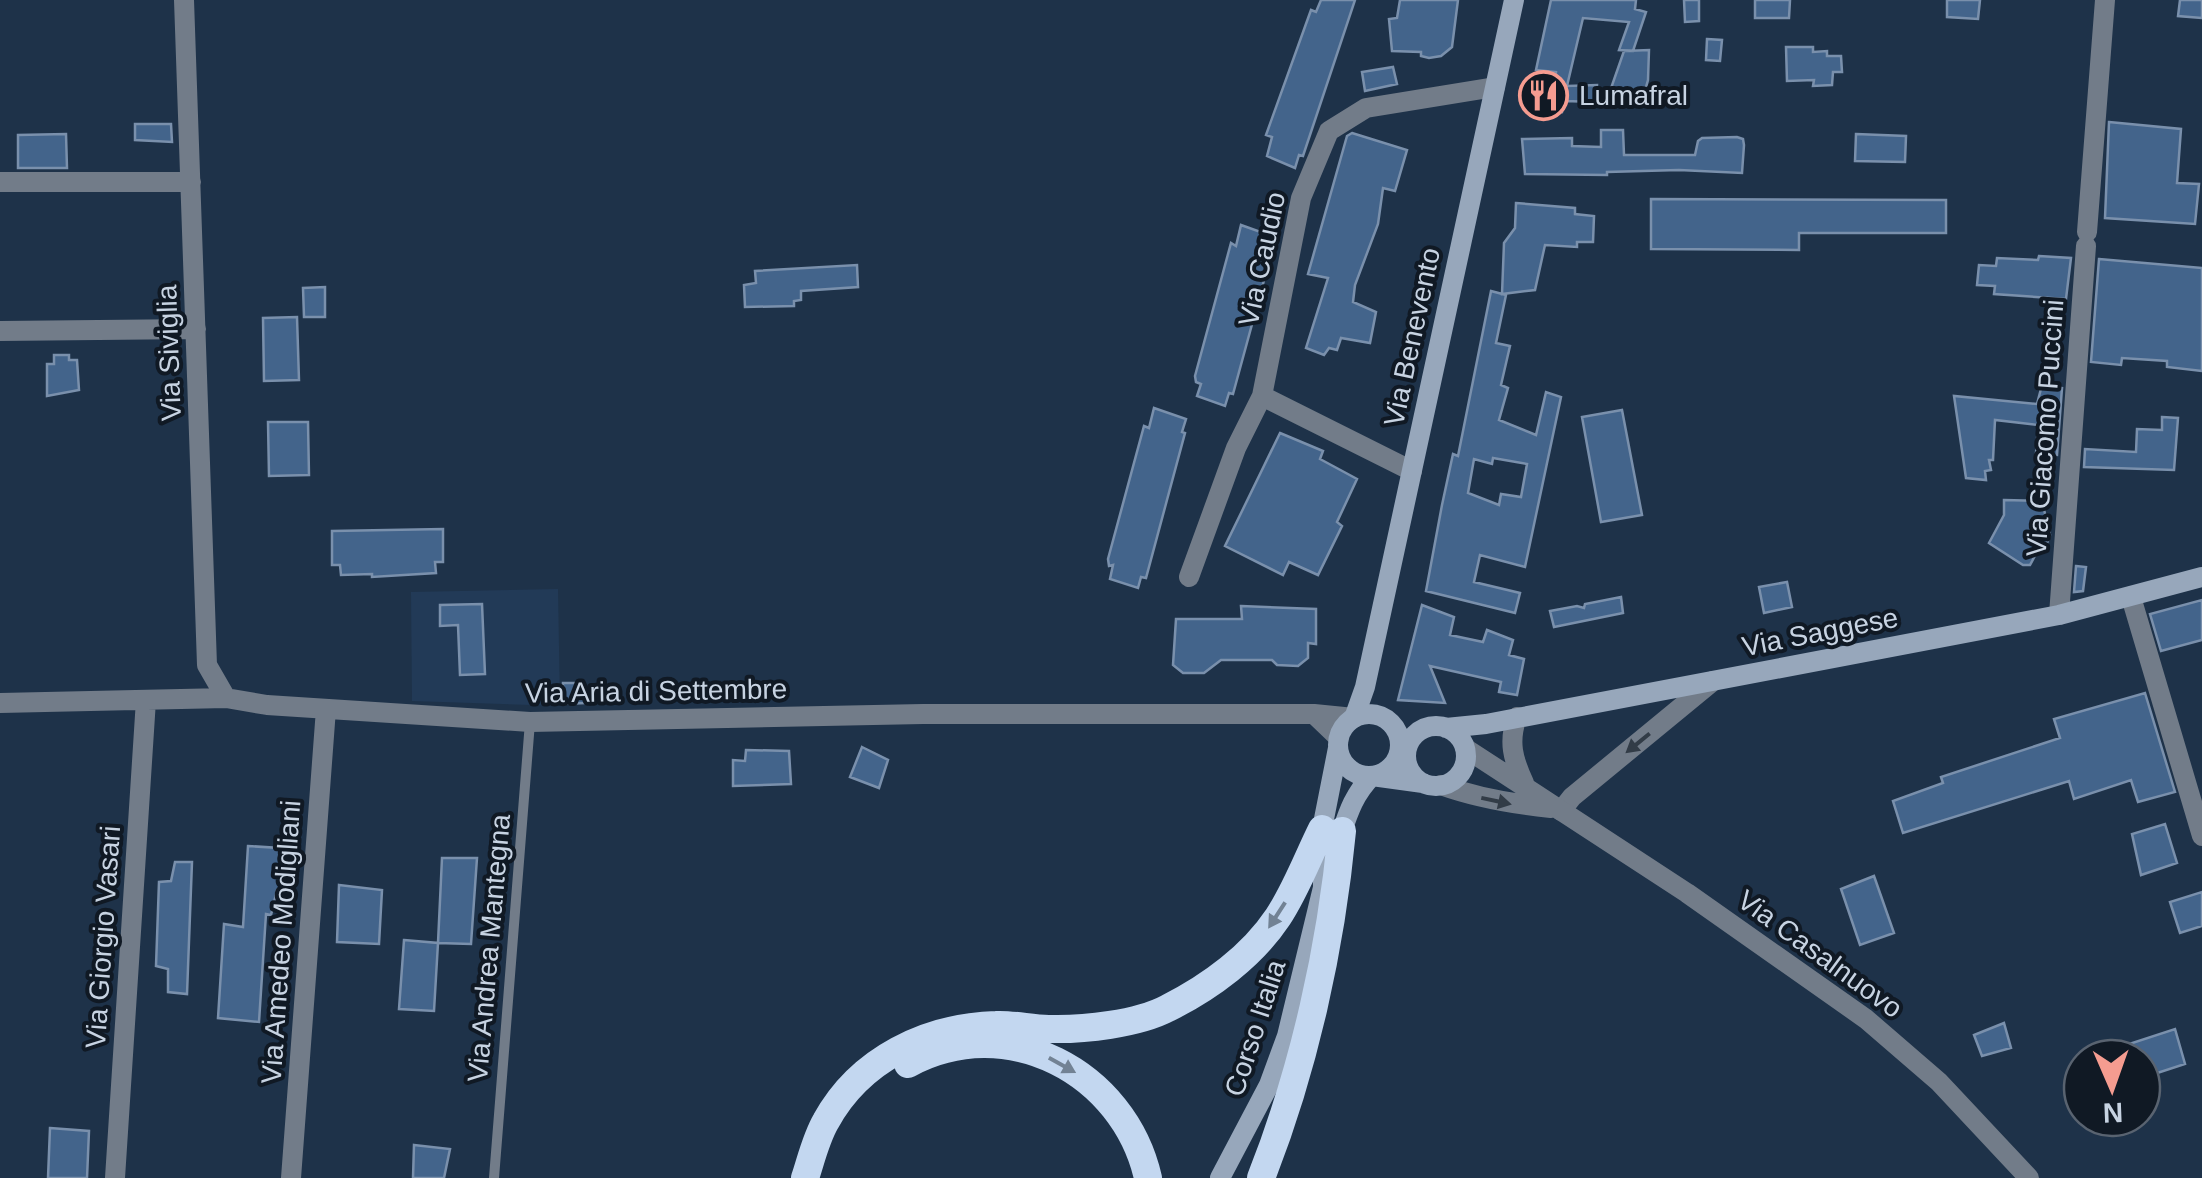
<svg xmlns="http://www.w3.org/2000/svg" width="2202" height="1178" viewBox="0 0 2202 1178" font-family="Arial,sans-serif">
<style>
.built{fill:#223a57}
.building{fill:#43648b;stroke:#7a90ac;stroke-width:2.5;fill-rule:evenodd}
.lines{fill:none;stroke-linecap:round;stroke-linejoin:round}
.service{stroke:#727c89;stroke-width:10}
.minor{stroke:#727c89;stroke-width:20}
.tertiary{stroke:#727c89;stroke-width:20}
.secondary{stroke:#97a7bb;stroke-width:20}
.trunk{stroke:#c3d7f0;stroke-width:28}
.oneway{fill:#323c47}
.oneway2{fill:#728294}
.labels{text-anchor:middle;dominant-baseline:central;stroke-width:8;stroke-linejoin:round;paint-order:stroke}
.poi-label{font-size:28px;fill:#c7d3e2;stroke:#101924;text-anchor:start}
.street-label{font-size:28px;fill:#c7d3e2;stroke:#101924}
</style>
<rect width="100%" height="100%" fill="#1e3249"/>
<path class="built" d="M558,589L560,706L412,701L411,592Z"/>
<path class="building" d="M1321,0H1355L1303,156L1299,155L1295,168L1267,156L1272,137L1266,135L1311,10L1316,12Z
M1400,0H1458L1452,47L1441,56L1429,58L1421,56V52L1392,51L1389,19L1397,18Z
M1551,0H1636L1635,9L1646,12L1633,51L1619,50L1629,22L1583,18L1567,86L1597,85L1596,102L1565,101V97L1562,112L1553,110L1556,72L1536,70Z
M1684,0H1699V21L1685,22Z
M1755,0H1790L1789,18H1755Z
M1947,0H1980L1978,19L1947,17Z
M2180,0H2202V18L2178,16Z
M1707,39L1722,40L1720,61L1706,60Z
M1786,47H1813V52L1827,51V56H1841L1842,72H1833L1832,85L1813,86L1814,80L1787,81Z
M1649,50L1648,80L1644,94H1609L1624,51Z
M1393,67L1397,84L1365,91L1362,72Z
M2109,122L2181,129L2177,183L2199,184L2195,224L2105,218Z
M135,124H171L172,142L135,140Z
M1601,130H1623L1624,155H1695L1698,141L1702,138L1737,137L1743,139L1744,145L1742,173L1679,170L1607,172V175L1525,174L1522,139L1572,138V146L1601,147Z
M1352,133L1407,150L1395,191L1383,188L1378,224L1355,285L1353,302L1376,312L1370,343L1341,338L1337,350L1329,348L1324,355L1306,348L1328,278L1308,274L1347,136Z
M66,134L67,168H18V135Z
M1856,134L1906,136L1905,162L1855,161Z
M1651,199L1946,200V233H1799V250L1651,249Z
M1516,203L1575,208V214L1594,216L1593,242H1577V247L1545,245L1535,290L1502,294L1504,243L1515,228Z
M1241,225L1272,236L1269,248L1272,251L1233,394L1229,393L1225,406L1197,396L1201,384L1196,382L1195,376L1231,243L1236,246Z
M2039,256L2071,258L2066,299L1994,294L1995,286L1977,285L1979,265L1996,266L1997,258L2038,260Z
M2099,259L2202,268V371L2167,367V361L2122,358L2121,365L2091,362Z
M857,265L858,287L801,291V300L794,301V306L745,307L744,285L756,283L755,271Z
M325,287V317H304L303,288Z
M1491,291L1506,295L1496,343L1510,346L1501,385L1508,388L1499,420L1536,435L1546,392L1561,397L1525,567L1480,555L1474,582L1520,593L1515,613L1426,591L1442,505L1453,454L1458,456ZM1493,458L1527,464L1521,497L1501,494L1499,505L1468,493L1474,459L1492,464Z
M297,317L299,380L264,381L263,318Z
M54,355H69V360H77L79,390L47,396V364H54Z
M2042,385L2062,388L2057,455L2036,453L2038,425L1995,420L1993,460H1989L1991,470L1985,471L1986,480L1966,478L1954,396L2037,404Z
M1154,408L1186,419L1182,432L1185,433L1146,578L1141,577L1138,588L1110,579L1113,565L1109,566L1108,559L1144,426L1149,428Z
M1622,410L1642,515L1601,522L1582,417Z
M2162,417L2178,418L2174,470L2084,467L2085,449L2136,452L2137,429L2162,430Z
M268,422H308L309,475L269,476Z
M1280,433L1323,451L1320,459L1357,479L1337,522L1342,526L1318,575L1289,562L1283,575L1225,546Z
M2004,500L2042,501L2050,535L2046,546L2038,550L2030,565H2023L1989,543L2004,515Z
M443,529V562H435L436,573L372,577V574L341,575L340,565H332V531Z
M2076,566L2086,567L2083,591L2074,592Z
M1787,582L1792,607L1764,613L1759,587Z
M1621,597L1623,613L1554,627L1550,611L1577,606L1584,608L1585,604Z
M2202,600V640L2161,651L2150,614Z
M482,604L485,674L460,675L458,625L440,626V605Z
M1422,605L1454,617L1450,635L1483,642L1487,630L1513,640L1509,655L1524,659L1517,695L1499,692L1501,682L1430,666L1445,703L1398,700Z
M1241,606L1316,609V644L1308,643V658L1298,666L1277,665L1272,660H1221L1204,673H1183L1173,665L1176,619H1242Z
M563,683H584L585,703L563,704Z
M2145,693L2175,792L2138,802L2131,780L2074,799L2069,781L1903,833L1893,801L1943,783L1941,777L2060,738L2054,719Z
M862,747L888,760L879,788L850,777Z
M746,750L789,751L791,784L733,786V760L745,761Z
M2165,824L2177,863L2141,875L2132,834Z
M248,846L280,848L282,867L283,888L277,890L271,915L266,914L259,1022L218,1018L224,924L243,927Z
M442,858H477L471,944L438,943Z
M175,862H192L187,994L168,992V969L156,966L159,882L171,881Z
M1874,876L1894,933L1860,945L1841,889Z
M339,885L382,890L379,944L337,942Z
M2202,892V926L2180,933L2170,902Z
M404,940L438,943L434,1011L399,1009Z
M2004,1023L2011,1048L1982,1056L1974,1035Z
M2175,1029L2185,1064L2142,1078V1058H2130L2126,1045Z
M50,1128L89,1131L87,1178H48Z
M414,1145L450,1149L444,1178H413Z"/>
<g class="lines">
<path class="service" d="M494,1178L530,722"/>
<path class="minor" d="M184,0L207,665L226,698
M0,182H191
M2087,232L2105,0
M0,331L196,329
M1262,396L1412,471
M1189,577L1236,448L1262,396L1301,198L1329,131L1366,108L1495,87
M2131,597L2202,836
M2059,615L2086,246
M0,703L226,698L267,705L530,722L923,714H1314L1354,718
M1314,714L1339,738
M1561,811L1572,797L1713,681
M115,1178L146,700
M291,1178L326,709"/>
<path class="tertiary" d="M1517,717C1508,742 1513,759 1524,783
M1465,748L1687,893L1866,1019L1939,1082L2029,1178
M1441,785C1477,798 1513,804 1551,808"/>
<path class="secondary" d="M1338 745a31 31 0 1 1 62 0a31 31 0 1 1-62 0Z
M1354,718L1365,687L1514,0
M1406 756a30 30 0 1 1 60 0a30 30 0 1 1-60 0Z
M1446,728L1486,724L2059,615L2202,577
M1338,843C1347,817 1352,796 1372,776L1423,783
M1323,887L1322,829L1338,748
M1220,1178L1269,1085L1287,1036L1325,879"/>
<path class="trunk" d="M908,1064C1007,1010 1124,1072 1148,1178
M805,1178C811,1160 816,1138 826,1121C860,1059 927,1027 996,1025C1014,1024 1031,1029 1049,1029C1083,1030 1138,1024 1168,1008C1210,987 1252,956 1278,917C1296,890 1308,857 1322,829
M1261,1178C1304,1069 1331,948 1342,831"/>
</g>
<defs><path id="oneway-solid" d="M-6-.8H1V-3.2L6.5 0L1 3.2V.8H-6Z" transform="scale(2.5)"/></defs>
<g class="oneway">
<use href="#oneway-solid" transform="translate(1638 743) rotate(141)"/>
<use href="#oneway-solid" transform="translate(1496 801) rotate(12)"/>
</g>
<g class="oneway2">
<use href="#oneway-solid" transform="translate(1277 915) rotate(123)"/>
<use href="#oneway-solid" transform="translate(1062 1065) rotate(29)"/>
</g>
<defs>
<symbol id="restaurant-ring" viewBox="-11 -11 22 22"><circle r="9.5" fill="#101924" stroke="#f59c90" stroke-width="1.5"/><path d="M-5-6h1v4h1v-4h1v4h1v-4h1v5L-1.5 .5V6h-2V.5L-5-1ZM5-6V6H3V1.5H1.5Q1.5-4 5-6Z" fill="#f59c90"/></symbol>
</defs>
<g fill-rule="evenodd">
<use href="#restaurant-ring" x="1516" y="68" width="55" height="55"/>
</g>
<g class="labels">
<g class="poi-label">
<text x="1579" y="95">Lumafral</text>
</g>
<g class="street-label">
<text transform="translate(1262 259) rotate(-78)">Via Caudio</text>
<text transform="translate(1412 337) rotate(-78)">Via Benevento</text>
<text transform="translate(169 353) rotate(-92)">Via Siviglia</text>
<text transform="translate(2045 428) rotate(-86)">Via Giacomo Puccini</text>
<text transform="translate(1820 632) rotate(-11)">Via Saggese</text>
<text transform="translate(656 691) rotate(-1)">Via Aria di Settembre</text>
<text transform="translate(103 937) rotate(-86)">Via Giorgio Vasari</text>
<text transform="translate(281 942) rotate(-86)">Via Amedeo Modigliani</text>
<text transform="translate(489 948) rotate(-85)">Via Andrea Mantegna</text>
<text transform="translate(1820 954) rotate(36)">Via Casalnuovo</text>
<text transform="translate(1255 1028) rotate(-72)">Corso Italia</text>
</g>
</g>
<g transform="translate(2112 1088) rotate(178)"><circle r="48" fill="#101924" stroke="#596370" stroke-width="2.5"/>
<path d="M0-8L18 38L0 25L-18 38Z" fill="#f59c90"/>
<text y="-15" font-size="28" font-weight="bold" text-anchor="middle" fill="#c7d3e2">N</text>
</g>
</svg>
